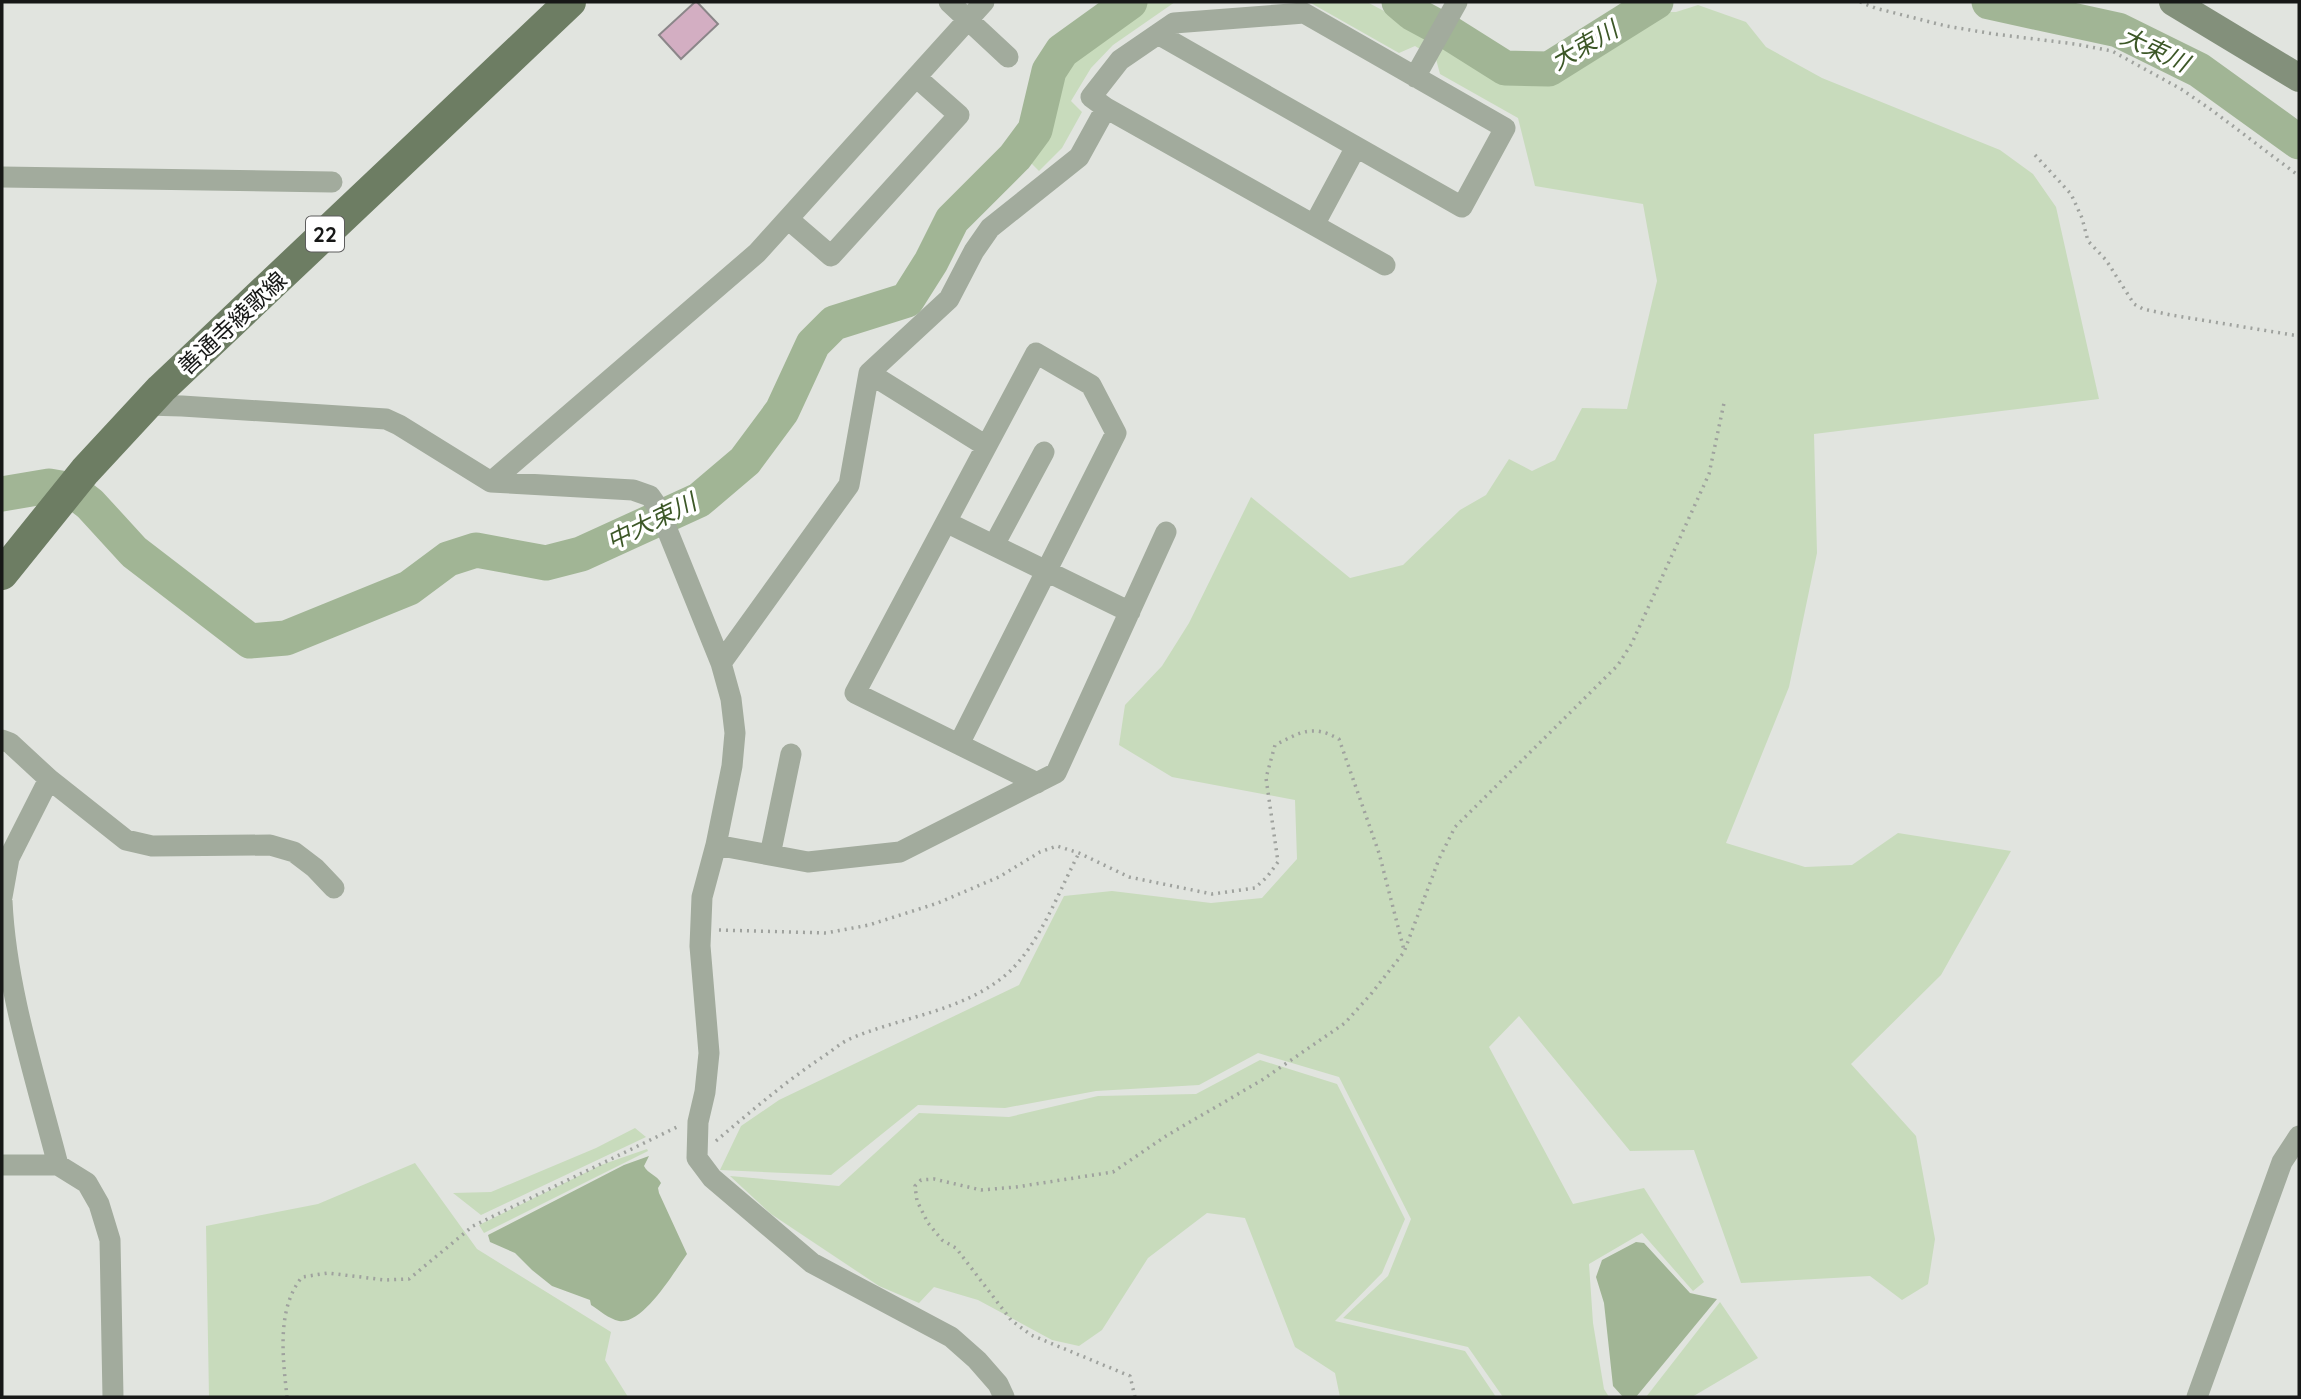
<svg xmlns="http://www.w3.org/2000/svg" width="2301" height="1399" viewBox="0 0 2301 1399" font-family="Quicksand,'Noto Sans JP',sans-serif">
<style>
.green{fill:#c8dbbc}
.water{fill:#a1b595}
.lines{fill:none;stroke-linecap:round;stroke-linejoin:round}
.river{stroke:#a1b595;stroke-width:35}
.building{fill:#d3aec2;stroke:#8b8689;stroke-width:2}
.path{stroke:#9fa29e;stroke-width:3.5;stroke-dasharray:2 5;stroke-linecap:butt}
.street{stroke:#a2ab9d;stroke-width:21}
.secondary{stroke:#83907b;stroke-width:28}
.primary{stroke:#6d7d63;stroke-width:32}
.labels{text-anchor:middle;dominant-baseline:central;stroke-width:7;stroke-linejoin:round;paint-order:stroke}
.shield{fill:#fff;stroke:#5d5d5d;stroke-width:2}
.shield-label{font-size:21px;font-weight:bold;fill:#171817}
.street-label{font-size:23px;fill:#171817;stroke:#fff}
.water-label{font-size:24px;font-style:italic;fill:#3c5727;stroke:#fff}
</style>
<rect width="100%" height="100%" fill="#e1e4df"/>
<path class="green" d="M1147,2H1175L1113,45L1091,68L1071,101L1082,112L1062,148L1039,171L1031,163L1044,139L1063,72L1082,49Z
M1309,2H1367L1450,46L1497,76L1544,80L1647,12H1676L1698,5L1746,22L1766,47L1822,78L2000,150L2033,174L2056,207L2099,399L1814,434L1817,553L1789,687L1726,843L1805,867L1852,865L1898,833L2011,851L1941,975L1851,1064L1916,1136L1935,1239L1928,1284L1902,1300L1870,1276L1741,1283L1694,1150L1630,1151L1519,1016L1489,1047L1573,1204L1644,1188L1704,1282L1693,1291L1642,1233L1589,1264L1593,1323L1604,1389L1609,1397H1503L1468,1347L1343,1318L1388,1276L1411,1219L1339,1077L1258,1053L1199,1085L1096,1091L1005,1108L918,1105L831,1175L720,1170L741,1126L779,1100L1019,985L1064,896L1112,891L1211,903L1262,898L1297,859L1295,800L1172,777L1119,745L1125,705L1162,666L1189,623L1251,497L1350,578L1403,565L1460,510L1486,495L1509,459L1532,471L1555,460L1582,408L1627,409L1657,281L1643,204L1535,186L1518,118L1440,74L1436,59L1415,46L1399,53Z
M1260,1060L1337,1084L1405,1219L1382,1273L1335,1321L1465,1351L1496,1397H1340L1335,1373L1295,1347L1245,1218L1207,1213L1148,1258L1102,1330L1079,1346L1052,1340L978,1300L934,1287L919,1303L879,1286L771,1214L730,1176L839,1186L919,1113L1009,1117L1098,1096L1196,1094Z
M635,1128L646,1137L481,1215L453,1193L491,1192L596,1148Z
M647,1149L648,1151L484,1233L479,1225L601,1165Z
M415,1163L477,1249L611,1332L605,1360L628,1397H209L206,1226L318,1204Z
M1720,1302L1758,1358L1692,1397H1646Z"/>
<path class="water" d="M649,1156L644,1166C648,1174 657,1175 661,1183L658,1188L659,1193L687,1254C674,1272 643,1325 619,1321C609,1319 599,1310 591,1305L590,1300L552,1286L532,1270L515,1253L490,1242L488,1235L624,1165Z
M1636,1242L1644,1243L1690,1293L1717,1299L1636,1397H1623L1613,1386L1604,1303L1596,1277L1602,1260Z"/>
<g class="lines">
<path class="river" d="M1399,2L1412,13L1451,34L1505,68L1549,69L1656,2
M1989,2L2118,30L2199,70L2299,142
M2,494L49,486L72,490L90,504L134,552L250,641L286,638L409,588L448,559L476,550L546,563L581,554L699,500L745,461L782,411L813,344L834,323L907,300L931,262L952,220L1015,157L1035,130L1049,71L1062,51L1130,2"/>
</g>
<path class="building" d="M695,2H697L718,24L681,59L659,35Z"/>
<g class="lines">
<path class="path" d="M1860,2L1875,8L1946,26L1994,34L2075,44L2112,51L2181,89L2213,111L2299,176
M2035,155L2071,194L2082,218L2088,241L2106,260L2134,304L2143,309L2171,315L2299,336
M719,930L826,933L869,925L938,903L999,877L1040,852L1057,846L1079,853L1129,877L1212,894L1255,888L1267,877L1278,862L1266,778L1275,745C1301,732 1312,724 1339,739L1379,853L1404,950
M716,1141C750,1112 784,1083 821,1058C831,1052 841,1042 852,1038C904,1016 966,1011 1009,972C1040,943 1059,891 1079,853
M287,1397C283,1359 276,1309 302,1277L328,1273L385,1280L409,1279L473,1226L677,1127
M1135,1397L1130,1376L1031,1335L1011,1320L956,1248L942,1240L928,1223L917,1201L915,1186L921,1180L934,1179L981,1190L1016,1187L1113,1172L1166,1136L1262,1080L1345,1023L1371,994L1404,952L1439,859L1455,827L1618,665L1632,643L1709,474L1724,403"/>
<path class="street" d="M949,2L1008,57
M1158,34L1462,207L1505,128L1304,13L1174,23L1120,60L1091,97L1106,108L1385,265
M1415,77L1457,2
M2,177L332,182
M788,219L831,256L959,115L916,77
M1314,225L1356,147
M869,373L986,446
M145,405L182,406L386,419L399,425L491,482L633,490L650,496L657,506L668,532L721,663L731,699L735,733L732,766L716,845L702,897L700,946L709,1053L705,1092L698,1122L697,1158L712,1178L812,1263L951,1337L977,1360L998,1384L1004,1397
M491,482L757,253L984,2
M946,522L1130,612
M994,545L1044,452
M721,663L849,485L869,373L949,299L974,251L990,228L1079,157L1106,108
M2,740L10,743L49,779L126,840L152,846L270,845L294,852L315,868L334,888
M959,744L1116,433L1091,385L1036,353L855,693L1037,783
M716,845L808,862L900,852L1056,773L1166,532
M770,855L791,754
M2,897L9,858L49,779
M2,901C6,989 36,1079 58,1165
M2,1165H58L87,1183L99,1204L110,1240L113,1397
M2197,1397L2282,1162L2299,1136"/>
<path class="secondary" d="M2173,2L2299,78"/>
<path class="primary" d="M2,574L85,471L161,389L570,2"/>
</g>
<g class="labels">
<rect class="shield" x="306" y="216.5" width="38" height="35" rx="5"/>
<g class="shield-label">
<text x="325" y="234">22</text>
</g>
<g class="street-label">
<text transform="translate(232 323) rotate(-43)">善通寺綾歌線</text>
</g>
<g class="water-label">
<text transform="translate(1584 45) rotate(-30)">大束川</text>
<text transform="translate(2155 49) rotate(25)">大束川</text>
<text transform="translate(651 521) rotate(-26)">中大束川</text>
</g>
</g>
<rect width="2301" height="1399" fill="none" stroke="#171817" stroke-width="7"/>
</svg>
